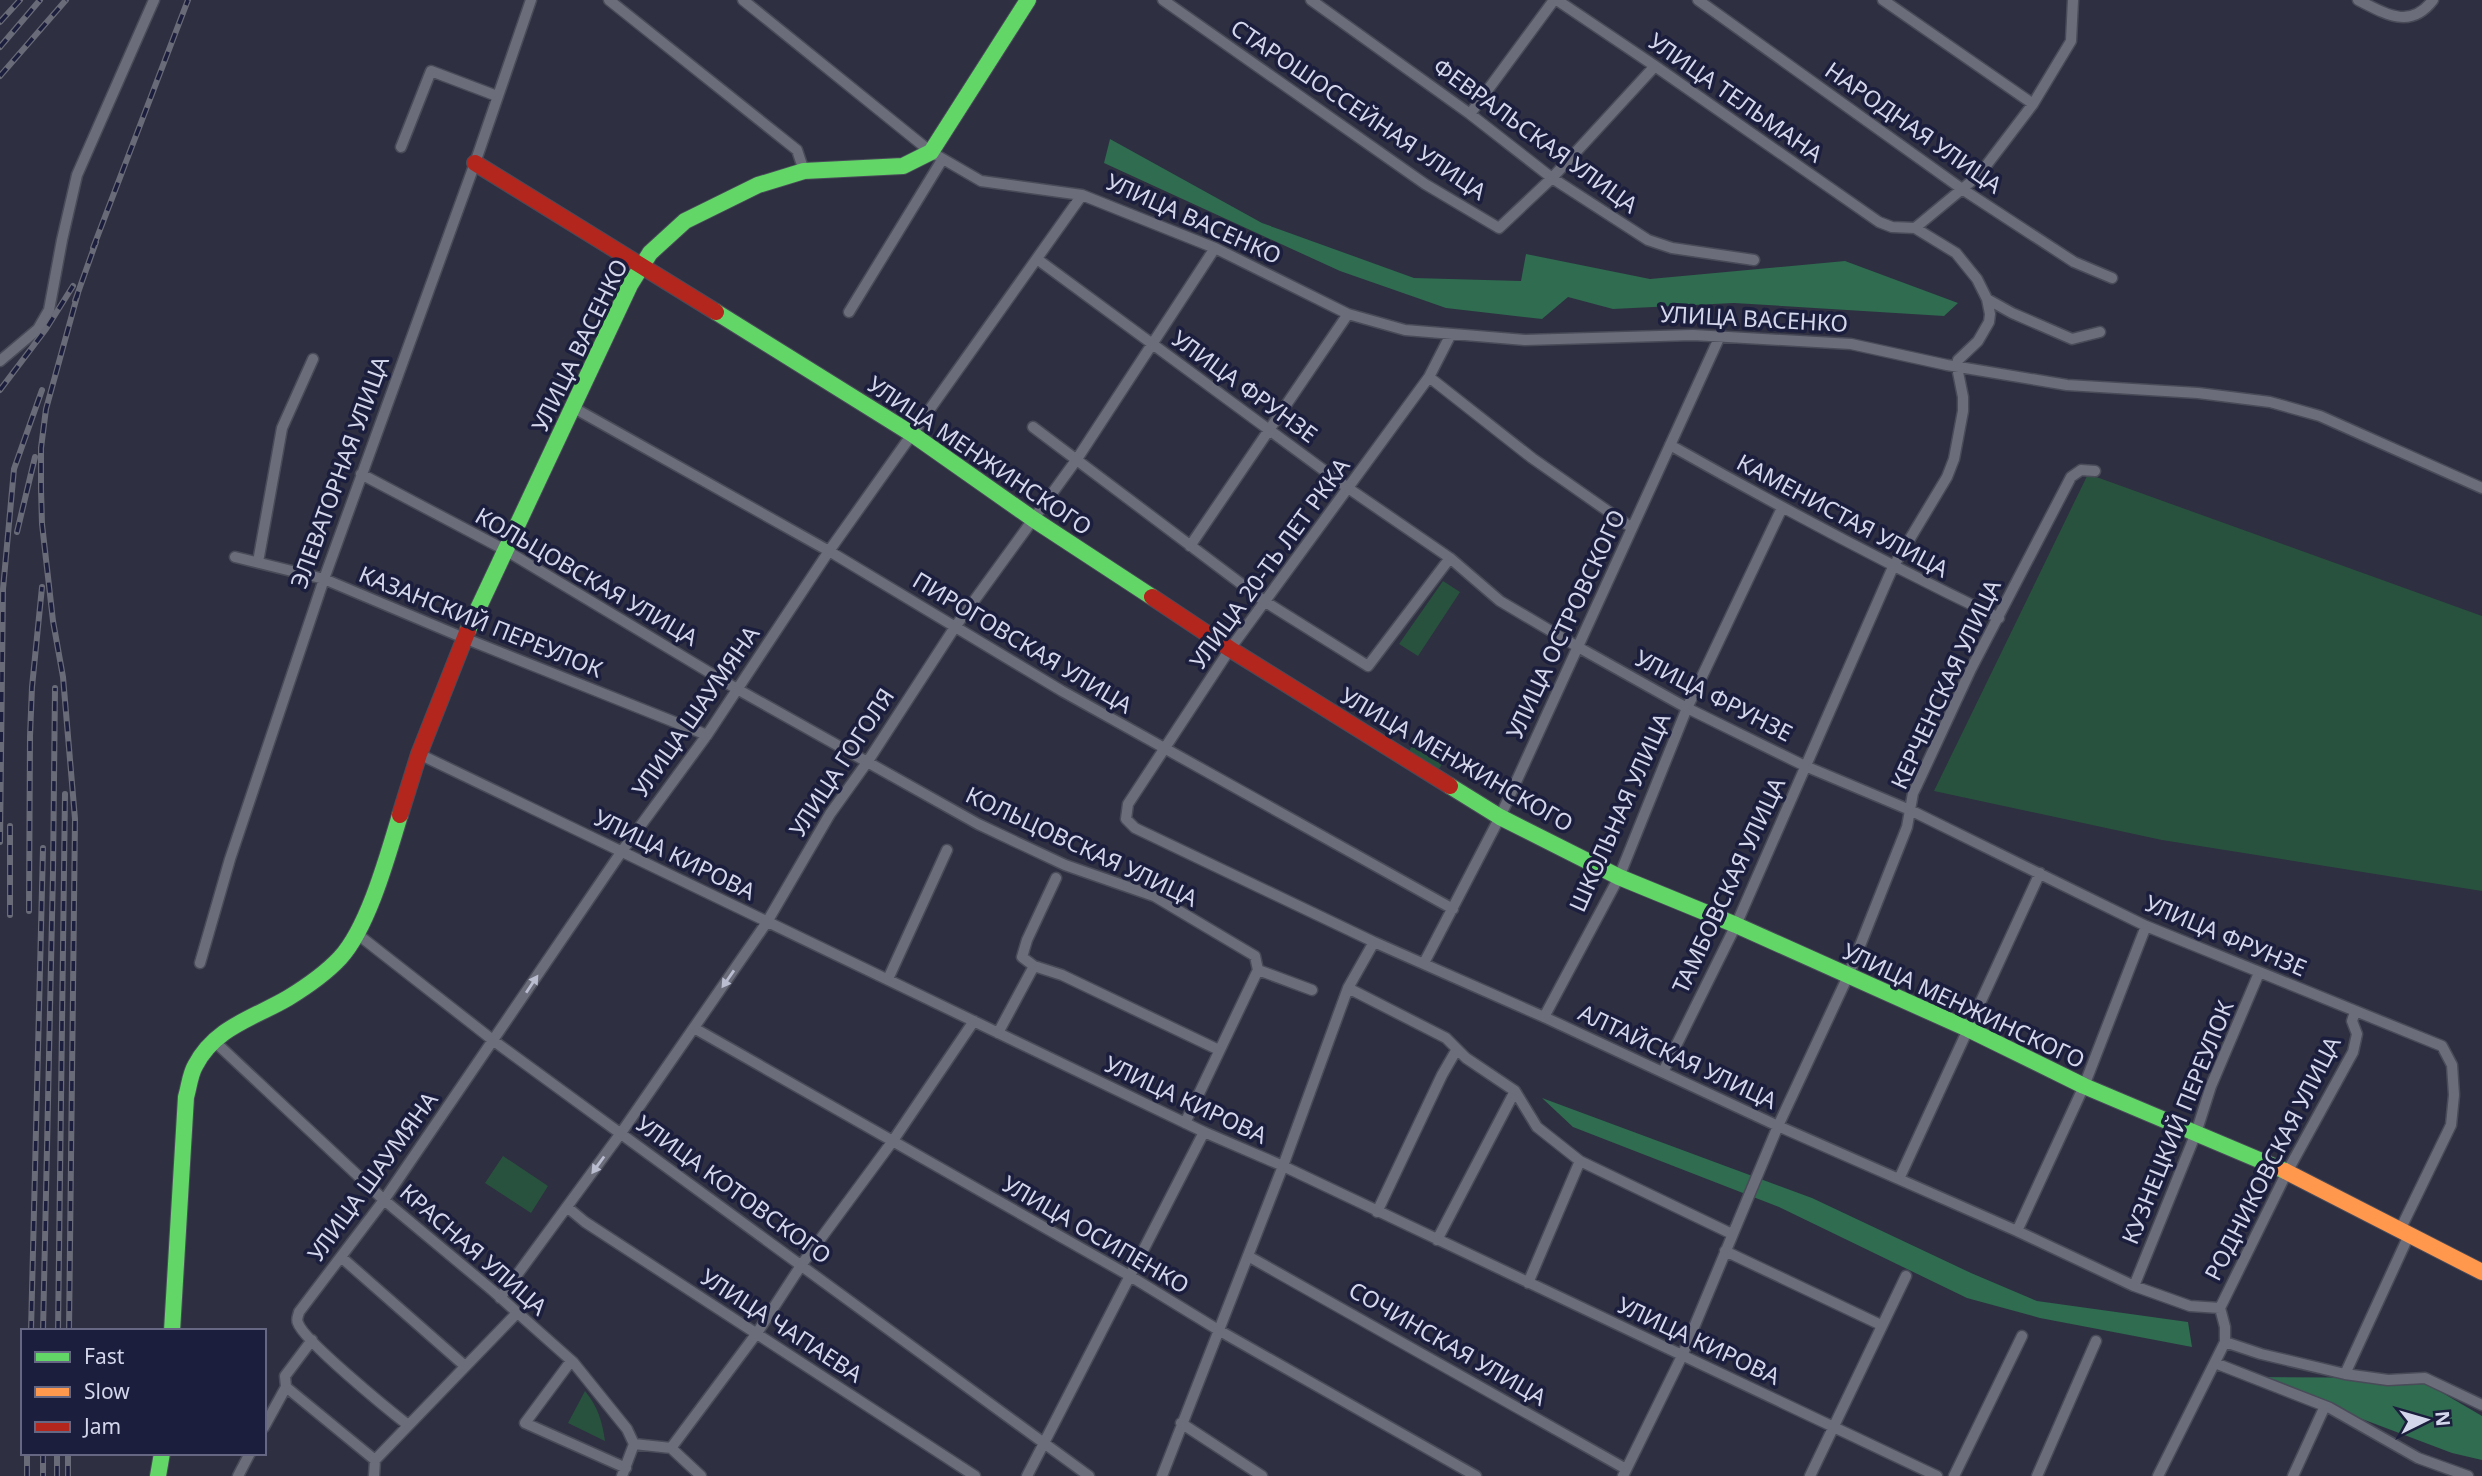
<svg xmlns="http://www.w3.org/2000/svg" width="2482" height="1476" viewBox="0 0 2482 1476" font-family="'Noto Sans',sans-serif">
<style>
.green{fill:#28523e}
.forest{fill:#2f6c50}
.lines{fill:none;stroke-linecap:round;stroke-linejoin:round}
.street-casing{stroke:#494b59;stroke-width:13}
.fast-casing{stroke:#494b59;stroke-width:18}
.slow-casing{stroke:#494b59;stroke-width:18}
.jam-casing{stroke:#494b59;stroke-width:18}
.street{stroke:#6b6d7b;stroke-width:10}
.fast{stroke:#63d668;stroke-width:16}
.slow{stroke:#ff974d;stroke-width:16}
.jam{stroke:#b3261e;stroke-width:16}
.rail-casing{stroke:#6a6b78;stroke-width:6}
.rail{stroke:#1c1e3d;stroke-width:3.5;stroke-dasharray:10;stroke-linecap:butt}
.oneway{fill:#babcd0}
.labels{text-anchor:middle;dominant-baseline:central;stroke-width:7;stroke-linejoin:round;paint-order:stroke}
.street-label{font-size:23px;fill:#d4d7ec;stroke:#1c1e3d}
</style>
<rect width="100%" height="100%" fill="#2e2f40"/>
<path class="green" d="M2088,474L2482,616V891L2162,840L1934,791Z
M1443,581L1460,592L1418,656L1399,644Z
M1421,732L1450,751L1439,769L1409,751Z
M503,1156L548,1186L531,1213L485,1183Z
M585,1391C598,1407 602,1421 605,1441L568,1423Z"/>
<path class="forest" d="M1110,139L1262,223L1414,278L1521,281L1526,254L1650,279L1845,261L1958,303L1944,316L1734,303L1613,309L1568,297L1542,319L1446,308L1340,271L1104,163Z
M1542,1098L1812,1198L1971,1273L2037,1301L2188,1322L2192,1347L2040,1318L1967,1298L1779,1207L1573,1127Z
M2251,1377L2417,1378L2482,1416V1460L2452,1453Z"/>
<g class="lines">
<defs>
<path id="street" d="M609,0L797,150L804,171
M743,0L931,152L981,181L1082,195L1215,248L1348,314L1405,330L1525,340L1693,335L1851,344L1947,365L2067,385L2198,393L2270,402L2320,416L2482,488
M1163,0L1425,184L1499,228L1552,178L1655,66
M1311,0L1470,114L1552,178L1648,240L1672,248L1754,260
M1557,0L1655,66L1879,222L1892,227L1915,228L1979,175L2033,104L2071,41L2073,0
M1698,0L1962,189L2074,262L2112,278
M1883,0L2033,104
M2358,0C2386,14 2410,30 2433,0
M1470,114L1554,0
M401,147L431,71L497,96
M1915,228L1956,253L1977,279L1987,299L2012,313L2072,339L2100,332
M1037,259L1348,488L1450,558L1500,601L1578,647L1687,708L1805,766L1910,810L2146,926L2442,1046L2452,1065L2454,1095L2451,1125L2400,1230
M849,312L942,160
M1451,334L1429,377L1230,649L1128,804L1126,819L1135,828L1374,942L1544,1017L1778,1126L2017,1231L2134,1286L2190,1306L2220,1308
M0,361L38,329L49,310L62,240L77,175L154,0
M1429,377L1532,458L1632,528
M574,408L829,551L1062,691L1453,909
M1033,427L1264,601L1368,666L1450,558
M1670,445C1778,506 1887,564 1999,618
M361,474L507,551L737,689L978,824L1065,865L1154,896L1255,956L1258,970L1312,990
M1190,546L1348,314
M235,557L324,579L464,638L707,735
M258,562L282,428L313,359
M419,754L1204,1132L1283,1166L1937,1476
M356,933L494,1041L1089,1476
M200,963L230,859L324,579L475,163L531,0
M1424,963L1500,817L1720,336
M1034,966L1062,975L1219,1050
M888,979L947,850
M1348,988L1446,1038L1466,1058L1515,1091L1537,1127L1580,1161L1732,1234
M1544,1017L1619,877L1687,708L1782,508
M694,1028L1130,1276L1220,1331L1476,1476
M998,1033L1034,966L1022,957L1027,940L1056,878
M213,1040L384,1200L492,1290L573,1362L627,1429L634,1444
M1663,1072L1736,925L1893,567L1947,477L1954,459L1963,411V397L1957,367L1958,360L1978,341L1989,322L1990,314L1987,299
M1185,1123L1258,970
M1899,1179L2040,873
M567,1207L585,1222L975,1476
M1377,1212L1442,1075L1457,1049
M2017,1231L2084,1086L2146,926
M1437,1240L1515,1091
M1725,1251L1881,1325
M1248,1256L1626,1469
M341,1257L465,1366
M1528,1283L1580,1161
M2134,1286L2196,1133L2211,1086L2259,973
M500,1298L621,1133L767,922L830,814L868,761L955,627L1077,459L1215,248
M2225,1342L2261,1354L2345,1374L2388,1380L2425,1378L2482,1405
M571,1361L525,1423L626,1468
M2215,1363L2330,1408L2418,1458L2468,1476
M2345,1374L2409,1235
M286,1387L375,1460
M1181,1423L1262,1476
M408,1425C390,1411 303,1340 298,1323C296,1319 298,1317 299,1312L384,1200L622,851L707,735L829,551L1082,195
M264,1427L286,1387L285,1376L312,1340
M634,1444L671,1448L757,1333L802,1264L892,1142L974,1021
M671,1448L701,1476
M375,1460L517,1313
M238,1476L250,1453
M374,1476L375,1460
M622,1476L634,1444
M1027,1476L1204,1132
M1162,1476L1283,1166L1348,988L1374,942
M1623,1476L1682,1356L1778,1126L1848,976L1907,827L1913,793L1917,785L1971,669L2071,477L2081,470L2095,471
M1810,1476L1906,1276
M1954,1476L2022,1336
M2037,1476L2096,1341
M2158,1476L2225,1342V1327L2220,1308L2287,1172L2353,1052L2357,1034L2352,1021L2355,1012
M2293,1476L2325,1406"/>
<path id="fast" d="M716,312L912,434L1033,519L1152,597
M468,630L630,285L650,253L685,221L758,185L804,171L903,166L931,152L1028,0
M1450,786L1500,817L1619,877L1736,925L1968,1029L2084,1086L2285,1171
M172,1331L186,1097C189,1087 190,1075 195,1066C215,1027 254,1018 288,998C306,987 326,973 340,958C368,928 388,855 400,815
M158,1476L162,1453"/>
<path id="slow" d="M2285,1171L2482,1272"/>
<path id="jam" d="M475,163L716,312
M1152,597L1230,649L1450,786
M400,815L419,754L468,630"/>
</defs>
<use href="#street" class="street-casing"/>
<use href="#fast" class="fast-casing"/>
<use href="#slow" class="slow-casing"/>
<use href="#jam" class="jam-casing"/>
<use href="#street" class="street"/>
<use href="#fast" class="fast"/>
<use href="#slow" class="slow"/>
<use href="#jam" class="jam"/>
<defs>
<path id="rail" d="M0,22L20,0
M0,47L40,0
M0,76L66,0
M93,248L188,0
M75,301L96,242
M0,390L46,329L73,286
M17,532L35,457
M0,842L3,589L14,469L42,390
M29,911L30,736L32,687L42,587
M10,915V826
M31,1331L43,848
M43,1331L53,872L55,688
M58,1331L65,794
M69,1331L75,819L63,677L53,621L42,524L41,489V448L46,409L78,293
M43,1453V1476
M27,1476V1453
M57,1476V1453
M68,1476V1453"/>
</defs>
<use href="#rail" class="rail-casing"/>
<use href="#rail" class="rail"/>
</g>
<defs><path id="oneway-solid" d="M-6-.8H1V-3.2L6.5 0L1 3.2V.8H-6Z" transform="scale(1.75)"/></defs>
<g class="oneway">
<use href="#oneway-solid" transform="translate(728 979) rotate(125)"/>
<use href="#oneway-solid" transform="translate(532 984) rotate(-56)"/>
<use href="#oneway-solid" transform="translate(598 1165) rotate(126)"/>
</g>
<g class="labels">
<g class="street-label">
<text transform="translate(1736 97) rotate(35)">УЛИЦА ТЕЛЬМАНА</text>
<text transform="translate(1359 109) rotate(34)">СТАРОШОССЕЙНАЯ УЛИЦА</text>
<text transform="translate(1914 127) rotate(35)">НАРОДНАЯ УЛИЦА</text>
<text transform="translate(1536 135) rotate(36)">ФЕВРАЛЬСКАЯ УЛИЦА</text>
<text transform="translate(1194 218) rotate(24)">УЛИЦА ВАСЕНКО</text>
<text transform="translate(1754 318) rotate(3)">УЛИЦА ВАСЕНКО</text>
<text transform="translate(579 345) rotate(-64)">УЛИЦА ВАСЕНКО</text>
<text transform="translate(1245 386) rotate(36)">УЛИЦА ФРУНЗЕ</text>
<text transform="translate(980 455) rotate(34)">УЛИЦА МЕНЖИНСКОГО</text>
<text transform="translate(339 472) rotate(-70)">ЭЛЕВАТОРНАЯ УЛИЦА</text>
<text transform="translate(1843 515) rotate(28)">КАМЕНИСТАЯ УЛИЦА</text>
<text transform="translate(1269 563) rotate(-54)">УЛИЦА 20-ТЬ ЛЕТ РККА</text>
<text transform="translate(587 576) rotate(30)">КОЛЬЦОВСКАЯ УЛИЦА</text>
<text transform="translate(481 621) rotate(22)">КАЗАНСКИЙ ПЕРЕУЛОК</text>
<text transform="translate(1565 624) rotate(-65)">УЛИЦА ОСТРОВСКОГО</text>
<text transform="translate(1023 642) rotate(31)">ПИРОГОВСКАЯ УЛИЦА</text>
<text transform="translate(1945 684) rotate(-65)">КЕРЧЕНСКАЯ УЛИЦА</text>
<text transform="translate(1714 695) rotate(27)">УЛИЦА ФРУНЗЕ</text>
<text transform="translate(695 711) rotate(-55)">УЛИЦА ШАУМЯНА</text>
<text transform="translate(1457 759) rotate(30)">УЛИЦА МЕНЖИНСКОГО</text>
<text transform="translate(841 762) rotate(-57)">УЛИЦА ГОГОЛЯ</text>
<text transform="translate(1619 812) rotate(-66)">ШКОЛЬНАЯ УЛИЦА</text>
<text transform="translate(1082 846) rotate(25)">КОЛЬЦОВСКАЯ УЛИЦА</text>
<text transform="translate(675 854) rotate(26)">УЛИЦА КИРОВА</text>
<text transform="translate(1728 885) rotate(-65)">ТАМБОВСКАЯ УЛИЦА</text>
<text transform="translate(2226 935) rotate(23)">УЛИЦА ФРУНЗЕ</text>
<text transform="translate(1964 1005) rotate(25)">УЛИЦА МЕНЖИНСКОГО</text>
<text transform="translate(1678 1056) rotate(25)">АЛТАЙСКАЯ УЛИЦА</text>
<text transform="translate(1186 1099) rotate(25)">УЛИЦА КИРОВА</text>
<text transform="translate(2177 1122) rotate(-68)">КУЗНЕЦКИЙ ПЕРЕУЛОК</text>
<text transform="translate(2272 1158) rotate(-63)">РОДНИКОВСКАЯ УЛИЦА</text>
<text transform="translate(372 1176) rotate(-54)">УЛИЦА ШАУМЯНА</text>
<text transform="translate(734 1189) rotate(36)">УЛИЦА КОТОВСКОГО</text>
<text transform="translate(1096 1234) rotate(30)">УЛИЦА ОСИПЕНКО</text>
<text transform="translate(474 1249) rotate(41)">КРАСНАЯ УЛИЦА</text>
<text transform="translate(782 1325) rotate(33)">УЛИЦА ЧАПАЕВА</text>
<text transform="translate(1699 1340) rotate(25)">УЛИЦА КИРОВА</text>
<text transform="translate(1448 1343) rotate(30)">СОЧИНСКАЯ УЛИЦА</text>
</g>
</g>
<rect x="21" y="1329" width="245" height="126" fill="#1c1e3d" stroke="#666883" stroke-width="2"/>
<rect x="35" y="1352" width="35" height="10" fill="#63d668" stroke="#666883" stroke-width="2"/>
<text x="84" y="1364" font-size="21" fill="#d4d7ec">Fast</text>
<rect x="35" y="1387" width="35" height="10" fill="#ff974d" stroke="#666883" stroke-width="2"/>
<text x="84" y="1399" font-size="21" fill="#d4d7ec">Slow</text>
<rect x="35" y="1422" width="35" height="10" fill="#b3261e" stroke="#666883" stroke-width="2"/>
<text x="84" y="1434" font-size="21" fill="#d4d7ec">Jam</text>
<g transform="translate(2426 1420) rotate(85)" stroke="#1c1e3d" stroke-width="5" paint-order="stroke">
<path d="M0-5L12 26L0 18L-12 26Z" fill="#d4d7ec"/>
<text y="-10" font-size="19" font-weight="bold" text-anchor="middle" fill="#d4d7ec">N</text>
</g>
</svg>
